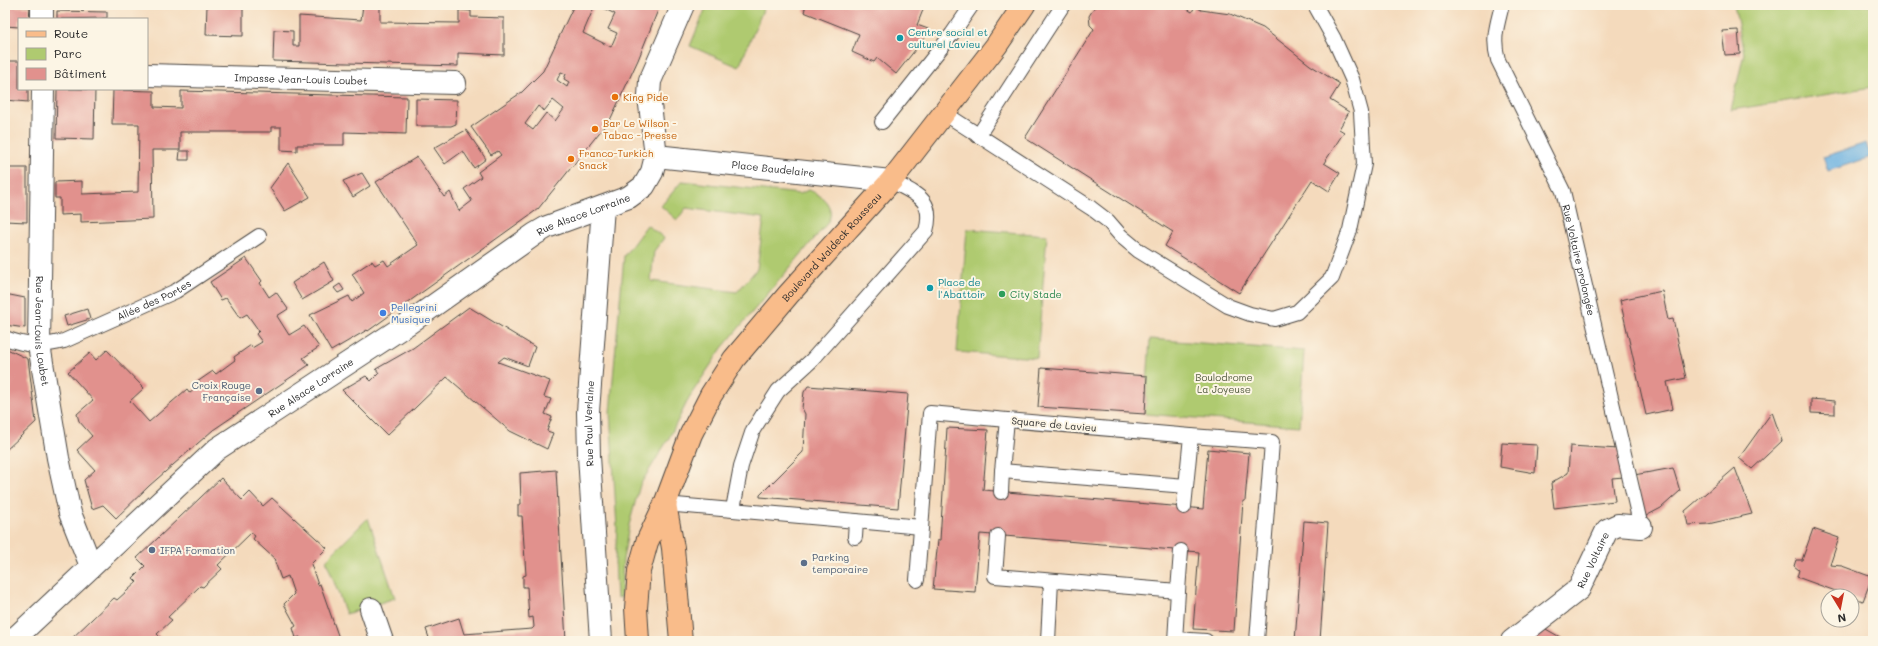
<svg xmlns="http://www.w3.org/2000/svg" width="1878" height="646" viewBox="0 0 1878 646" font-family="Mali,sans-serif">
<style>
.green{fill:#afca70;stroke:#6d7a4e}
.water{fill:#6ab1e1;stroke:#4a6e86}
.building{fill:#e1918d;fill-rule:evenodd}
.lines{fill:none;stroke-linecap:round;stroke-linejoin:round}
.lane-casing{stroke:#494541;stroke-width:16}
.street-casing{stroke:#494541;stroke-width:24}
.primary-casing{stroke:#494541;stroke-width:24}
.lane{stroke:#fff;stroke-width:14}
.street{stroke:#fff;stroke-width:22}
.primary{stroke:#f9bc8a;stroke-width:22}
.culture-dot{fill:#0f9aa8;stroke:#fcf5e5;stroke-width:1.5}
.food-dot{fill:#e8710a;stroke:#fcf5e5;stroke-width:1.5}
.leisure-dot{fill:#2e9e5b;stroke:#fcf5e5;stroke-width:1.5}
.shop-dot{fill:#3f7fe0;stroke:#fcf5e5;stroke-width:1.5}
.service-dot{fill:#5c6f8a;stroke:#fcf5e5;stroke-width:1.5}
.labels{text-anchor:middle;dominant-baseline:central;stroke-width:4;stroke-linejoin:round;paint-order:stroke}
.culture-label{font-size:10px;fill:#0d838f;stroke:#fcf5e5;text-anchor:start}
.street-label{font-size:10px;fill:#2b2b2b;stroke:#fcf5e5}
.food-label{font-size:10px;fill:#c56008;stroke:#fcf5e5;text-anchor:start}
.leisure-label{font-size:10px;fill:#27864d;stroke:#fcf5e5;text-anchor:start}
.shop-label{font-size:10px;fill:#366cbe;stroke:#fcf5e5;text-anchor:start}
.park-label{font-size:10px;fill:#535b40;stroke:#fcf5e5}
.service-label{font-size:10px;fill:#4e5e75;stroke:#fcf5e5;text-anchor:start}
</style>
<rect width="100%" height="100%" fill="#fcf5e5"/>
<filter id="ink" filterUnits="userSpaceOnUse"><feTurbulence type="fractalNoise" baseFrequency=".025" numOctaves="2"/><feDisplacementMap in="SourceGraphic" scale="8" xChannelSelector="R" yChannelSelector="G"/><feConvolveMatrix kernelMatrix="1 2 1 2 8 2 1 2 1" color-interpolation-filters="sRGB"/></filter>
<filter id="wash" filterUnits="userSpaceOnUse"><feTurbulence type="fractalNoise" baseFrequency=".012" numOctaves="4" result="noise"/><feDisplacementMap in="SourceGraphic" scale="16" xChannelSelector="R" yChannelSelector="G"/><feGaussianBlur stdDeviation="0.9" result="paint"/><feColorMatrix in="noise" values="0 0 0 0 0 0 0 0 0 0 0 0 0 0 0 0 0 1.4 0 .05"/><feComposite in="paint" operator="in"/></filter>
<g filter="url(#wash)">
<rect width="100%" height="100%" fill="#f4dabc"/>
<path class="green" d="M707,5H765L739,67L690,46Z
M1734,5H1873V87L1731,110L1744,53Z
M682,181L800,194L808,190C819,193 833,204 830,217C829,220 827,223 825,226L722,348L690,396L669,438L640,485L629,525L623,560L621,598L617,597L615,562L617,528L610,412L624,256L647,225L664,238L654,251L651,281L737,292L757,269L764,218L686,208L677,220L661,206Z
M967,229L1047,235L1037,358L957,352Z
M1150,339L1304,351L1299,426L1145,414Z
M368,518L395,598L346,614L326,560Z"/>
<path class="water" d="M1866,143L1871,157L1828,171L1823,157Z"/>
<g id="blocks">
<path class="building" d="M207,5H243V36L206,35Z
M363,5H380V22L459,23V10L471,11V17L504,18V55L458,53V66L273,61L274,30L293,31V46H299V16L361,20Z
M574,5H595L583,33L611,47L617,33L608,29L615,14L597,5H660L638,60L611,118L538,209L368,331L367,330L331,351L310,315L349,296L352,302L364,293L352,274L372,261L375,265L384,260L388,266L418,245L376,182L417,157L444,197L450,192L459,211L472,201L464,189L481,177L478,172L501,155L498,151L491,155L471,127L522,92L543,71ZM561,72L566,74L564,79L569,82L567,87L557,80ZM553,100L564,109L555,121L546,113L533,130L525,124L538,106L544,111Z
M806,5H925L917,25L931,30L896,74L877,58L874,62L852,52L859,34L804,12Z
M1096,5H1181L1192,12L1195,6L1201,10L1230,14L1263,28L1310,65L1340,84L1330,100L1349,112L1339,129L1344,132L1324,163L1340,173L1329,191L1312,180L1239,293L1165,246L1173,232L1025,138L1094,29L1090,25L1089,16Z
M5,6L30,7L29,19H19V27L5,26Z
M57,11L107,12V18L57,19Z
M1738,30L1740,54L1725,55L1722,31Z
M5,61H19V89H28V102L5,100Z
M57,89H95L94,139L56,138Z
M113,90L154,91V107L181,108V91L407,97L406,134L344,132V145H297V151L281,150V127H271V132H180V150H152L153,219L81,222V214L60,215V198H55V182L82,181V194L138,192L139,124H112Z
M416,99L457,100L456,124L451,126H416Z
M466,130L486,159L474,168L463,151L445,164L434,148Z
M180,151H189V160H179Z
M288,163L310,197L285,211L270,188Z
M5,168H27V222L5,221Z
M362,173L370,186L353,197L343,181Z
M246,258L262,281L260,283L269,297L276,292L288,309L277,316L289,335L304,326L319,347L303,358L309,365L213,430L149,486L116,518L103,505L92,509L84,480L95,470L77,450L92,436L79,421L77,414L93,400L68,372L90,353L96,360L107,350L144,388L130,401L149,422L187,389L190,393L199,386L197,382L213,371L216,374L235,360L234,357L251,345L252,348L262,342L256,334L259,331L247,314L240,318L226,298L221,300L210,282Z
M324,262L334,281L302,300L292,283Z
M340,284L344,290L338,293L334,288Z
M1662,291L1668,320L1673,319L1686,378L1667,382L1673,409L1646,415L1620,300Z
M5,294L25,298V328L5,325Z
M469,307L535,347L528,366L504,357L498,362L550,381L544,397L551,399L545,414L552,417L547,431L553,433L547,449L510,431L447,377L387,435L342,390L366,376L371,381L379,373L376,369L413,348Z
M87,309L90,319L67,326L64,316Z
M5,348L28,359L36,422L5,451Z
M1041,368L1147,376L1145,414L1038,407Z
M808,386L908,394L898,508L760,497V495L803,452L805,414L802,408L804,392Z
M1811,399L1835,401V414L1811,413Z
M1772,412L1782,441L1752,469L1739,458Z
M947,428L988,430L983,490L1184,507L1203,509L1208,449L1249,453L1245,501H1243L1234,631L1193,629L1199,552L980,534L975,592L933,589L938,540H940Z
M1502,443L1537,445L1535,473L1500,467Z
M1570,446L1619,449L1624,477L1612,478L1615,501L1554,508L1551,483L1568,473Z
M1673,468L1680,491L1661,508L1644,517L1634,475Z
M1735,468L1752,514L1708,524L1688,525L1685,511Z
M556,470L566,641H430L426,629L459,618L464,634L532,629L534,627L533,617L529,618L527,587H523V576L526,575L522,516H518V505L521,504L520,473Z
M221,478L242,500L250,492L263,506L272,498L327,548L311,564L318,585L320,584L340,641H301L300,637L296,638L293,628L296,626L284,604L294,594L288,576L281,579L275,562L276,560L253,539L255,536L251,533L218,565L222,569L203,587L200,586L168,617L172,620L157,634L164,641H69L114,598L117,600L137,582L133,578L145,566L137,558Z
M1304,521L1328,523L1320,641H1295Z
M1813,529L1839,538L1830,565L1842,566L1872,577L1863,601L1797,577L1799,570L1794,566L1796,560H1802Z
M1544,628L1567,641H1529Z"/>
</g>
</g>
<g filter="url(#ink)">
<use href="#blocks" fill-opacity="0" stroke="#494541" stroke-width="1"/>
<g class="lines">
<defs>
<g id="lane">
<path id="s1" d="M1502,5C1497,26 1492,38 1498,60L1563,191L1641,527"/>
<path d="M944,113L1091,208L1108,221L1121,236L1139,251L1228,306L1250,314L1274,319L1297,312L1332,278L1350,230L1364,164L1361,112L1352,79L1334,39L1315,5"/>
<path d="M882,122L952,34L972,5"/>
<path d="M978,136L1063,5"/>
<path id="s2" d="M5,338C27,346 41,347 64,341L176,291L259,236"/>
<path d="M1191,436L1272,442L1257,641"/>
<path d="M1001,492L1002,471"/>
<path d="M665,504L856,521L855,537"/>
<path d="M1184,507L1191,436L1007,420L1002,471L1186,486"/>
<path d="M733,509L741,466L753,430L778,391L812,360L926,231C935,199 916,194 891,181"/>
<path d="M856,521L921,527"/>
<path d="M998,536L995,576L1178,591L1175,641"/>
<path d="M917,580L930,413L1007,420"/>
<path d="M1178,591L1181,551"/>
<path d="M1175,639L1206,641"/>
<path d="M1048,641L1051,581"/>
</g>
<g id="street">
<path d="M42,5V19"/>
<path id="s3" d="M147,75L455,83"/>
<path id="s4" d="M43,89L39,345L58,458L70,513L91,566"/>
<path id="s5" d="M656,156L891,181"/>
<path d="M371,609L382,641"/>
<path id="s6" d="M12,641L217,449L409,323L535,234L547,227L629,197L644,186L652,172L656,156L649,96L650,81L683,5"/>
<path id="s7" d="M601,641L589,456L588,412L603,207"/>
<path id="s8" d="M1512,641L1579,589L1607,530L1618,525L1641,527"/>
</g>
<g id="primary">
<path d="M665,504L673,548L681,641"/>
<path id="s9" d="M638,641L636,608L639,571L647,542L665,504L691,434L711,395L734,359L788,295L891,181L996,46L1024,5"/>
</g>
</defs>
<use href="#lane" class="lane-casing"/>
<use href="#street" class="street-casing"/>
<use href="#primary" class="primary-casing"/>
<use href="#lane" class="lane"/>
<use href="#street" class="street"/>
<use href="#primary" class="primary"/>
</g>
</g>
<g class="culture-dot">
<circle cx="900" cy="38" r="4"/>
<circle cx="930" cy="288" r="4"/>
</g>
<g class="food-dot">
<circle cx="615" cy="97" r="4"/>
<circle cx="595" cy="129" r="4"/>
<circle cx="571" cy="159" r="4"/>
</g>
<circle class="leisure-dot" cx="1002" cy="294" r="4"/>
<circle class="shop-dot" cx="383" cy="313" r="4"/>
<g class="service-dot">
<circle cx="259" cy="391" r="4"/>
<circle cx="152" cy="550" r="4"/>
<circle cx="804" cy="563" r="4"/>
</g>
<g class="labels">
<g class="culture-label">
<text x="908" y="32">Centre social et<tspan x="908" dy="12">culturel Lavieu</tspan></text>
<text x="938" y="282">Place de<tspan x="938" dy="12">l'Abattoir</tspan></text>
</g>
<g class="street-label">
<text stroke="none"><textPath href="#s3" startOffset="154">Impasse Jean-Louis Loubet</textPath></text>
<text stroke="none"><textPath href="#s5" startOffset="118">Place Baudelaire</textPath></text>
<text stroke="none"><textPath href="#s6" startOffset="717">Rue Alsace Lorraine</textPath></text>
<text stroke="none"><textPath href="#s9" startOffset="452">Boulevard Waldeck Rousseau</textPath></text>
<text stroke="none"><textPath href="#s1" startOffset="273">Rue Voltaire prolongée</textPath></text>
<text stroke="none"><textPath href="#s2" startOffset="159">Allée des Portes</textPath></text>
<text stroke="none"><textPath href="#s4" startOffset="242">Rue Jean-Louis Loubet</textPath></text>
<text stroke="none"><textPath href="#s6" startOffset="393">Rue Alsace Lorraine</textPath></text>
<text stroke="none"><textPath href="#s7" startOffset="218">Rue Paul Verlaine</textPath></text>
<text transform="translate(1054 424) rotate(5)">Square de Lavieu</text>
<text stroke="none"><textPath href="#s8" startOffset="117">Rue Voltaire</textPath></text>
</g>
<g class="food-label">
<text x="623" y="97">King Pide</text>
<text x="603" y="123">Bar Le Wilson -<tspan x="603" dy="12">Tabac - Presse</tspan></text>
<text x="579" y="153">Franco-Turkich<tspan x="579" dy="12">Snack</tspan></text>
</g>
<g class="leisure-label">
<text x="1010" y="294">City Stade</text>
</g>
<g class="shop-label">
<text x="391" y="307">Pellegrini<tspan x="391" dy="12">Musique</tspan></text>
</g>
<g class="park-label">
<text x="1224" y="377">Boulodrome<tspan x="1224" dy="12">La Joyeuse</tspan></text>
</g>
<g class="service-label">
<text x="251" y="385" text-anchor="end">Croix Rouge<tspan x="251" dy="12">Française</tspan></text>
<text x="160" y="550">IFPA Formation</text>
<text x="812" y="557">Parking<tspan x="812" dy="12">temporaire</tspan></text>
</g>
</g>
<rect width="1878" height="646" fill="none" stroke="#fcf5e5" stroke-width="20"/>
<rect x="18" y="18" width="130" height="72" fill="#fcf5e5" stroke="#a8a49b"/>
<rect x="26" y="31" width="20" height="6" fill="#f9bc8a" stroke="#a8a49b"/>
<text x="54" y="38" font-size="12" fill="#2b2b2b">Route</text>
<rect x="26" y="48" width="20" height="12" fill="#afca70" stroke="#a8a49b"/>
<text x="54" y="58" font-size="12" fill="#2b2b2b">Parc</text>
<rect x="26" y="68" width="20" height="12" fill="#e1918d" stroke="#a8a49b"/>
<text x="54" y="78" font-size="12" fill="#2b2b2b">Bâtiment</text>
<g transform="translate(1840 608) rotate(170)"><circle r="19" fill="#fcf5e5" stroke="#a8a49b"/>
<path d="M0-3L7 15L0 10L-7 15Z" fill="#c8321e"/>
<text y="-6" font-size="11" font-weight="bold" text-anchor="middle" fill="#2b2b2b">N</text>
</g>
</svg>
